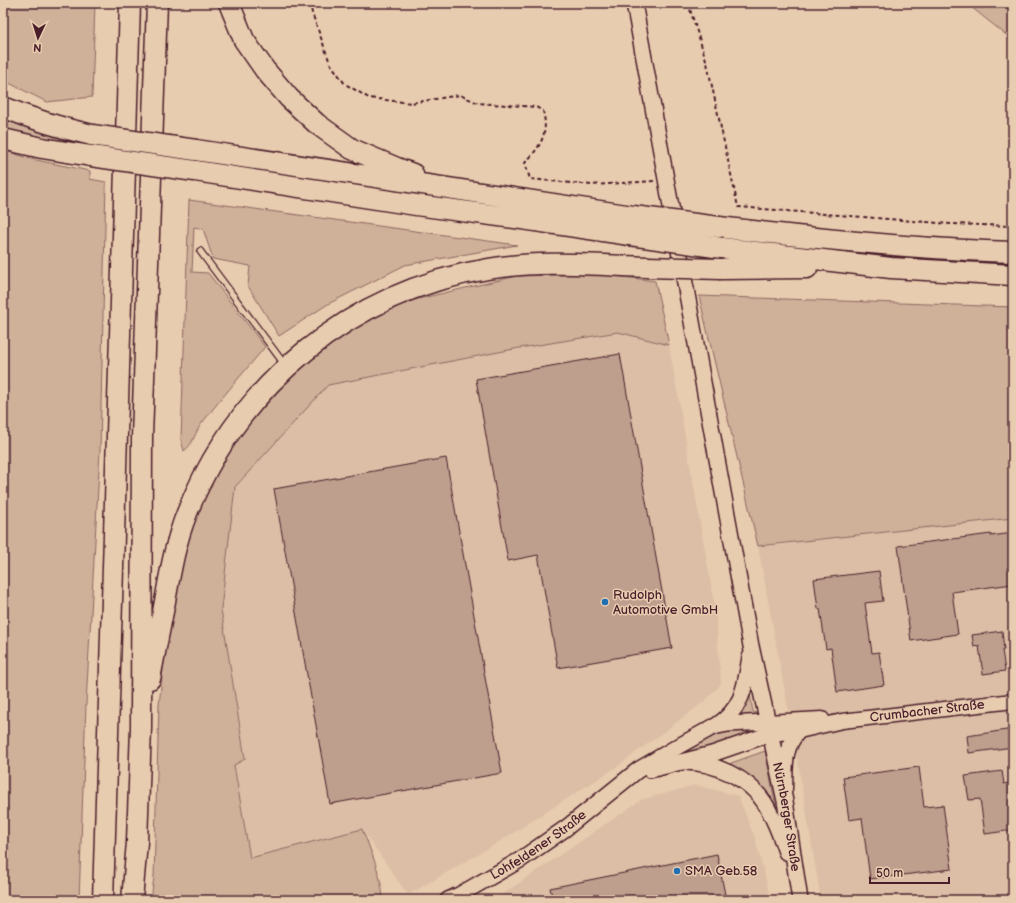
<svg xmlns="http://www.w3.org/2000/svg" width="1016" height="903" viewBox="0 0 1016 903" font-family="'Balsamiq Sans',sans-serif">
<style>
.built{fill:#dbbea5}
.green{fill:#cfb099;stroke:#8c6862}
.building{fill:#be9e8d;stroke:#4a1f2b}
.lines{fill:none;stroke-linecap:round;stroke-linejoin:round}
.service-casing{stroke:#4a1f2b;stroke-width:8}
.tertiary-casing{stroke:#4a1f2b;stroke-width:17}
.secondary-casing{stroke:#4a1f2b;stroke-width:18}
.motorway-casing{stroke:#4a1f2b;stroke-width:23}
.path{stroke:#4a1f2b;stroke-width:2;stroke-dasharray:4 3;stroke-linecap:butt}
.service{stroke:#e8ccaf;stroke-width:5.5}
.tertiary{stroke:#e8ccaf;stroke-width:14}
.secondary{stroke:#e8ccaf;stroke-width:15}
.motorway{stroke:#e8ccaf;stroke-width:20}
.motorway-bridge-casing{stroke:#4a1f2b;stroke-width:23;stroke-linecap:butt}
.motorway-bridge{stroke:#e8ccaf;stroke-width:20}
.poi-dot{fill:#1f6fb2;stroke:#e8ccaf;stroke-width:1.5}
.labels{text-anchor:middle;dominant-baseline:central;stroke-width:3;stroke-linejoin:round;paint-order:stroke}
.poi-label{font-size:13px;fill:#4a1f2b;stroke:#e8ccaf;text-anchor:start}
.street-label{font-size:13px;fill:#4a1f2b;stroke:#e8ccaf}
</style>
<rect width="100%" height="100%" fill="#e8ccaf"/>
<filter id="ink" filterUnits="userSpaceOnUse"><feTurbulence type="fractalNoise" baseFrequency=".025" numOctaves="2"/><feDisplacementMap in="SourceGraphic" scale="8" xChannelSelector="R" yChannelSelector="G"/><feConvolveMatrix kernelMatrix="1 2 1 2 8 2 1 2 1" color-interpolation-filters="sRGB"/></filter>
<g filter="url(#ink)">
<path class="built" d="M618,332L669,345L715,608L721,684L705,701L618,766L499,842L408,895L362,829L250,859L234,764L245,759L221,609L235,488L328,385L514,349Z
M1013,518V900H821L797,757L758,546Z
M695,785L738,796L755,838L771,900H494L641,800Z"/>
<path class="green" d="M3,3H95L92,97L47,102L3,80Z
M966,3H1013V38H1010Z
M3,116C32,127 60,139 92,144L91,147L38,138L3,129Z
M3,150L31,159L90,171V179L106,182L100,451L86,704L79,900H3Z
M189,200L517,245L405,265L328,304L279,336L248,286L250,266L213,259L203,229L194,227L192,272L208,273L265,347C244,372 222,397 202,423C195,432 193,445 184,451L181,440Z
M600,274L655,281L669,345L618,332L514,349L328,385L235,487L221,609L245,759L234,765L250,858L362,829C371,851 382,876 383,900H151L154,876L159,705L173,580L198,499L275,382L332,339L401,303L517,276Z
M699,296L1013,307V518L758,546Z
M750,694L753,712L758,713V717H737Z
M750,729L755,732L702,751L675,757L716,732Z
M765,751L776,807L728,767L731,763Z"/>
<path class="building" d="M620,354L672,648L558,668L538,555L508,561L476,379Z
M446,458L502,773L330,804L274,489Z
M1013,533V584L952,592L958,634L911,641L898,546L991,534V536Z
M879,571L883,601L865,603L872,653L879,652L884,685L837,692L831,648L826,649L820,609H818L814,579Z
M1002,631L1004,650H1002L1005,671L983,674L979,646L974,647L972,635Z
M1013,729V747L969,753L967,736Z
M919,767L924,807L943,805L952,869L870,879L862,818L849,820L843,777Z
M1002,771L1004,784L1013,782V830L985,834L980,799L969,800L965,776Z
M717,854L726,900H553L550,888Z"/>
<g class="lines">
<defs>
<path id="service" d="M200,251L285,365"/>
<g id="tertiary">
<path d="M767,722L822,719"/>
<path id="s1" d="M770,734L799,731L842,721L1013,701"/>
<path d="M785,789C786,766 783,749 799,731"/>
</g>
<g id="secondary">
<path id="s2" d="M634,3L751,646L785,801L800,900"/>
<path d="M716,726C743,708 745,687 750,657"/>
<path d="M681,762C713,761 751,778 767,807C775,821 781,837 786,852"/>
<path d="M650,770L712,754L770,734"/>
<path id="s3" d="M448,900L459,895L520,860L566,828L638,770L677,747L713,727L728,724L767,722"/>
</g>
<path id="motorway" d="M229,3L244,40L265,70L289,98L317,124L352,149L397,168L413,174
M3,107C32,119 61,128 92,135
M3,139L42,148L91,156
M196,150L633,216
M195,171L416,205L522,219L630,235
M719,227C817,239 915,249 1013,252
M722,248L891,268L1013,275
M721,269L807,268
M150,679C155,651 161,623 166,596C171,568 176,540 187,513C238,385 351,291 488,269C540,260 594,265 647,267
M103,900L130,3
M132,900L137,842L141,728L142,437L157,3"/>
</defs>
<use href="#service" class="service-casing"/>
<use href="#tertiary" class="tertiary-casing"/>
<use href="#secondary" class="secondary-casing"/>
<use href="#motorway" class="motorway-casing"/>
<path class="path" d="M310,3L312,13L330,63L345,84L369,98L411,103L460,95L478,103L536,107L543,111C549,134 540,147 525,163L530,179L592,185L654,181
M688,3L707,63L738,207L951,224L1013,226
M1010,411L1013,406"/>
<use href="#service" class="service"/>
<use href="#tertiary" class="tertiary"/>
<use href="#secondary" class="secondary"/>
<use href="#motorway" class="motorway"/>
<defs>
<path id="motorway-bridge" d="M92,135L196,150
M91,156L195,171
M633,216L719,227
M630,235L722,248
M647,267L721,269"/>
</defs>
<use href="#motorway-bridge" class="motorway-bridge-casing"/>
<use href="#motorway-bridge" class="motorway-bridge"/>
</g>
</g>
<g class="poi-dot">
<circle cx="605" cy="602" r="4"/>
<circle cx="677" cy="871" r="4"/>
</g>
<g class="labels">
<g class="poi-label">
<text x="613" y="595">Rudolph<tspan x="613" dy="15">Automotive GmbH</tspan></text>
<text x="685" y="871">SMA Geb.58</text>
</g>
<g class="street-label">
<text stroke="none"><textPath href="#s1" startOffset="159">Crumbacher Straße</textPath></text>
<text stroke="none"><textPath href="#s2" startOffset="828">Nürnberger Straße</textPath></text>
<text stroke="none"><textPath href="#s3" startOffset="106">Lohfeldener Straße</textPath></text>
</g>
</g>
<rect width="1016" height="903" fill="none" stroke="#e8ccaf" stroke-width="16"/>
<rect x="8" y="8" width="1000" height="887" fill="none" stroke="#4a1f2b" stroke-width="1.5" filter="url(#ink)"/>
<g transform="translate(38 38) rotate(184)" stroke="#e8ccaf" stroke-width="3" paint-order="stroke">
<path d="M0-3L7 15L0 10L-7 15Z" fill="#4a1f2b"/>
<text y="-6" font-size="11" font-weight="bold" text-anchor="middle" fill="#4a1f2b">N</text>
</g>
<path d="M870 877v6h79v-6" fill="none" stroke="#4a1f2b" stroke-width="2"/>
<text x="876" y="877" font-size="12" fill="#4a1f2b" stroke="#e8ccaf" stroke-width="3" paint-order="stroke">50 m</text>
</svg>
